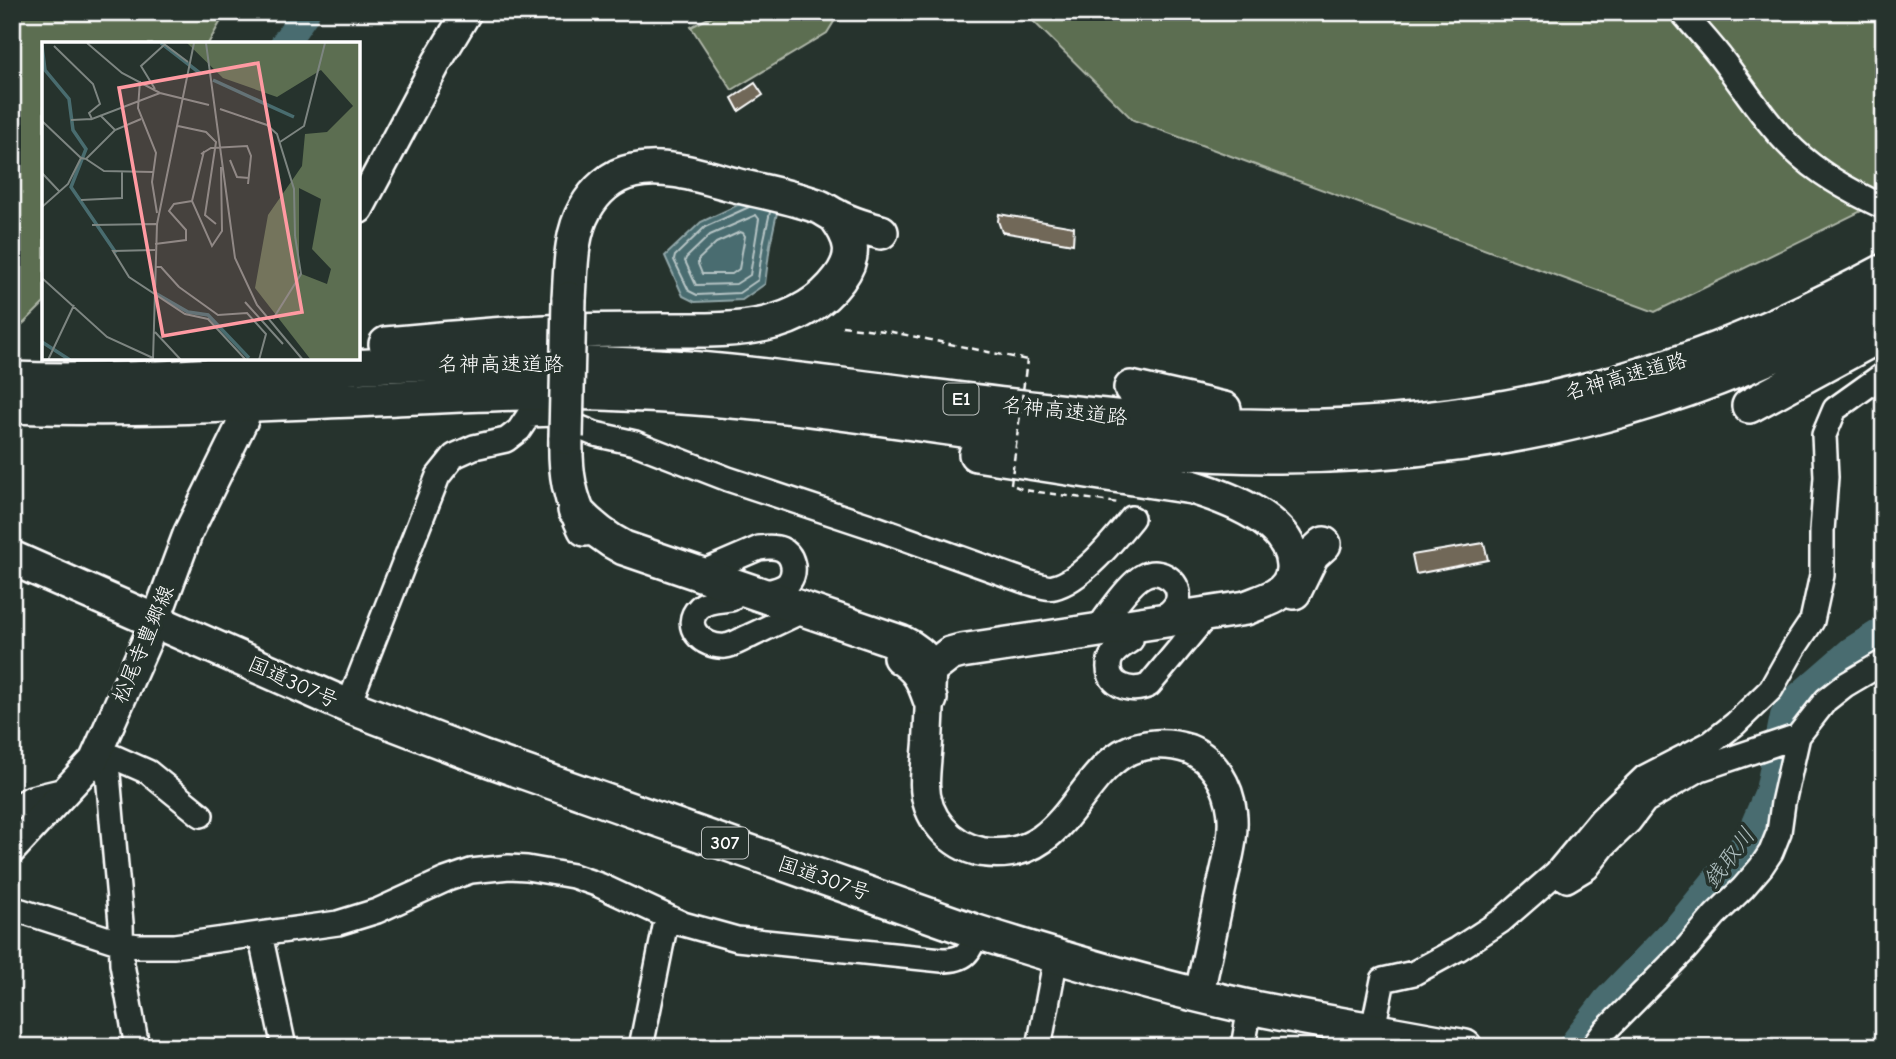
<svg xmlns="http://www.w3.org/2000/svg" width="1896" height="1059" viewBox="0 0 1896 1059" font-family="'Comic Neue','Klee One',sans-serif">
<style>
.green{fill:#5c6e51;stroke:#aeb6a8;stroke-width:2}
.water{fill:#496c6f;stroke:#92a7a9;stroke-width:2}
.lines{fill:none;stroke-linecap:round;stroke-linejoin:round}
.shore{stroke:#b6c4c5;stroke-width:2}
.river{stroke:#496c6f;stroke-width:28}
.building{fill:#716859;stroke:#fff;stroke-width:2}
.minor-casing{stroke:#fff;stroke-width:28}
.major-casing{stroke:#fff;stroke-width:33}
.highway-casing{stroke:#fff;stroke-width:38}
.path{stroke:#fff;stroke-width:2.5;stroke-dasharray:7 5;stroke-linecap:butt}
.minor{stroke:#26332d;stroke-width:23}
.major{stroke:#26332d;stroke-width:28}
.highway{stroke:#26332d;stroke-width:33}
.highway-bridge-casing{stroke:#fff;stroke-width:38;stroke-linecap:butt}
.path-bridge{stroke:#fff;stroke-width:2.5;stroke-dasharray:7 5;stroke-linecap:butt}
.highway-bridge{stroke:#26332d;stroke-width:33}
.labels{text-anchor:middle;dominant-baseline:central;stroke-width:7;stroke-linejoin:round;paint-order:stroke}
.shield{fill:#26332d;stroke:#bec2c0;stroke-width:2}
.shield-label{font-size:19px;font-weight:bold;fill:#fff}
.street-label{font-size:21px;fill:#fff;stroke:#26332d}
.water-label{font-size:23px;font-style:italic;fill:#adbdbe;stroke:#26332d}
.inset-river{fill:none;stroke:#496c6f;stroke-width:3.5}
.inset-road{fill:none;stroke:#7d8581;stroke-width:2}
.view{fill:#ff9aa2;fill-opacity:0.15;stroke:#ff9aa2;stroke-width:3.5}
.inset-edge{fill:none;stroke:#fff;stroke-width:3.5}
</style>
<rect width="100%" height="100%" fill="#26332d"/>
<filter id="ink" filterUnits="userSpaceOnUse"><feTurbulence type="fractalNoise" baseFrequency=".0143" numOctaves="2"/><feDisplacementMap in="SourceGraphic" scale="14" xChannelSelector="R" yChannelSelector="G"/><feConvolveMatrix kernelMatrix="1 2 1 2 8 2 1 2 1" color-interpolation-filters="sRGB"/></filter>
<g filter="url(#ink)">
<path class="green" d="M12,12H226L208,44H44V303L24,323L12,331Z
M720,12H840L827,33L732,90L691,27Z
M1024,12H1884V200L1655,312L1133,120Z"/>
<path class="water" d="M746,201L778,208L770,245L765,284L742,300L695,302L683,296L665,256L701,222Z"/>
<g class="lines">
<path class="shore" d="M749,207L705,227L675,256L674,260L689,291L697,295L739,293L758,280L763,244L770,212
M756,215L759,219L750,275L736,284L696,285L685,261L686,258L710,235Z
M740,232L743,233L745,236L739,269L732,274H702L698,264V260L716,243Z"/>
<path class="river" d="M284,44L306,12
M1571,1047L1606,1001L1680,924L1748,840L1769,791L1784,716L1796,699L1851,651L1884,630"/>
</g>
<path class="building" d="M755,83L763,95L739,111L732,98Z
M999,214L1074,227L1073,244L1002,232L998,221Z
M1484,543L1488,560L1416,574L1412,555Z"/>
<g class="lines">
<defs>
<path id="minor" d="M1682,12C1696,29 1711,44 1724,62C1746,91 1767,124 1794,150C1820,175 1851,192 1884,207
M694,576L759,548C766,547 774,546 781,549C793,554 797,571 789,582C783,590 768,591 759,594
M731,599C720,601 707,600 699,608C681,625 702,648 725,646C734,645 742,639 750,636C769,627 787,618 805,610
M1093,635C1104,620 1128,584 1143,576C1160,566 1184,583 1177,602C1174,610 1164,616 1158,622
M1131,640C1124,645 1113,651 1110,660C1103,684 1131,695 1149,685L1207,615
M348,706L438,476L454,456L474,447L506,440L519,430L529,415L555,414L573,425L595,434L635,443L728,479L873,527L1027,582C1035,584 1047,589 1054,587C1081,581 1115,539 1132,518
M94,760L108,774L121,923L122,964L137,1047
M94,760L114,757L148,772L201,815
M12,809L31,798L69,789
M1556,873L1567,880L1587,868L1604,846L1629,822L1645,801L1700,769L1798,736
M12,908L121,943L139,946H174L338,923L377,911L445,880L471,871L509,867L527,868L573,876L599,885L683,924L737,939L942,960C966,960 969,953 977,932
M260,934L284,1047
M1373,1029L1383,980L1414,973L1458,949L1501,921L1556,873L1601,819L1645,777L1711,743L1735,724L1771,689L1794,648L1812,621L1822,575V531L1826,477L1824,435L1835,409L1884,374
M641,1047L667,917
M1039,1047L1056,957
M1243,1047L1250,1007
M1593,1047L1604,1032L1685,950L1715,915L1743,888L1761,867L1771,852L1779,832L1783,803L1798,736L1826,700L1845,685L1884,662"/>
<path id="major" d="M359,209L437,62L467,12
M931,678C930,699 929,721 928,742C927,756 925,770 925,784C925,817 950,846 982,852C1004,855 1024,852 1042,839C1074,816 1089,775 1122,754C1142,742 1168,742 1189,749C1214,759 1229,786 1232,812C1235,836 1227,862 1222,885C1214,922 1207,958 1199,995
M12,849L94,760L155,622L188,533L244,419"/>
<path id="highway" d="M569,299C571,270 570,235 585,209C595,191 612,175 633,171C667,163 706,178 739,186C765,192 792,197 817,206C824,208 829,213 836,216C850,224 866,228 881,232
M386,344C439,339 492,334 545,332C584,330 623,330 662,330C725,330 797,335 839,279C857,255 852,239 836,217
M12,379C155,384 299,367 442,363C470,362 499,363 528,363C563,364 598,363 633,365C700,367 766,376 833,384C950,398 1067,414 1184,423C1339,435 1499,419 1647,373C1729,348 1808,312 1884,271
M1131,388L1224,409
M12,406C133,411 254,404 375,399C458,395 541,390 623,394C680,396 738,401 795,407C880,417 965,432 1050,441C1123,448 1196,455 1269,456C1397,457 1534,439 1656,400C1734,375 1811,341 1884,302
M1749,406L1884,333
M566,437C565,473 569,497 585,529
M575,510C590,526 604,538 624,548L900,642C914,648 923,655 932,668L950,654L961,651L1246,608C1255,604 1266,601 1275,596C1287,589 1294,578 1293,565C1291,521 1228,498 1192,487L976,454
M12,558L348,706L481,757L977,932C1066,960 1157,987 1249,1007C1321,1022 1393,1033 1465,1047
M1294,592L1312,555L1324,544
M900,657C919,669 923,679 930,699"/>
</defs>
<use href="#minor" class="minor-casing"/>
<use href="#major" class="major-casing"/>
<use href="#highway" class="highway-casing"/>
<path class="path" d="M842,326L892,332L1027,360
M1015,486L1024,490L1119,503"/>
<use href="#minor" class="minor"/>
<use href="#major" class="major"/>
<use href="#highway" class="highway"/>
<defs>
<path id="highway-bridge" d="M566,437L569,299"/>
</defs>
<use href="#highway-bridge" class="highway-bridge-casing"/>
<path class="path-bridge" d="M1011,484L1027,360"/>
<use href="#highway-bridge" class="highway-bridge"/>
</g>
</g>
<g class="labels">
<g class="shield">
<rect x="943.5" y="383.5" width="35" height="31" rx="5"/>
<rect x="702" y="827.5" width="46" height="31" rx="5"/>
</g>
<g class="shield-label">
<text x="961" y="399">E1</text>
<text x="725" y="843">307</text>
</g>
<g class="street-label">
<text x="501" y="364">名神高速道路</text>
<text transform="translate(1626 376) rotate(-16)">名神高速道路</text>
<text transform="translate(1065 411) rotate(6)">名神高速道路</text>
<text transform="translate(143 644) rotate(-67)">松尾寺豊郷線</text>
<text transform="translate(293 682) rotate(24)">国道307号</text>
<text transform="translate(824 878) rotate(19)">国道307号</text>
</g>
<g class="water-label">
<text transform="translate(1729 858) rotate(-53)">銭取川</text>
</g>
</g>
<g transform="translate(42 42)">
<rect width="318" height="318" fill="#26332d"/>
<path d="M145,1H318V318H269L213,246L226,173L260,124L263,92L285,90L311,64L279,28L235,55L181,36ZM257,146L279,157L270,207L289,227L285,242L257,231Z" fill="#5c6e51" fill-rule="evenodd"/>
<path class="inset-river" d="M119,1L159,32M0,4L3,28L27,57L31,88L44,107L29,145L74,211M171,38L252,75M113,251L146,270L166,273L207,316M0,300L28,318"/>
<path class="inset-road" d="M45,1L80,31L118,51L167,63M164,1L193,216L215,263L261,318M122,2L146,20M12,4L51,42L58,62L47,71L50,77L118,51M98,39L96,66L114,111L110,140L115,171M113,47L99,24L122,3M178,67L225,83L235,92L252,147L253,194M58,73L73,88M29,78L50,77M0,79L39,116M136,84L164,90L174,100L163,173L174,182M238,100L262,84L283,1M162,109L150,159L170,204L180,189L179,125M159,112L169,106L205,104L209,114L206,142M44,117L62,129L111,130M188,118L195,135L207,136M0,131L17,149M39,158L80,156V129M0,165L26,142L39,116L44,117L73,88L99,77M50,183L114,182M113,202L144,198V188L127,169L132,162L150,159M113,208L71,209L87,235L143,272L166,277L204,318M114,225H119L137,245M0,236L65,295L111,316M137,245L176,273L205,271L224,292L217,318M203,260L241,302M231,277L259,232L253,194M113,290L139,318M6,318L32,263M111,318L115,182L152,1"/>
<path class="view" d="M216,21L260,270L121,294L77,46Z"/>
<rect width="318" height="318" class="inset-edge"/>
</g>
<rect width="1896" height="1059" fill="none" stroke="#26332d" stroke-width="42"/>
<rect x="21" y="21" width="1854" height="1017" fill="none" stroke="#fff" stroke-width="2.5" filter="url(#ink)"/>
</svg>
